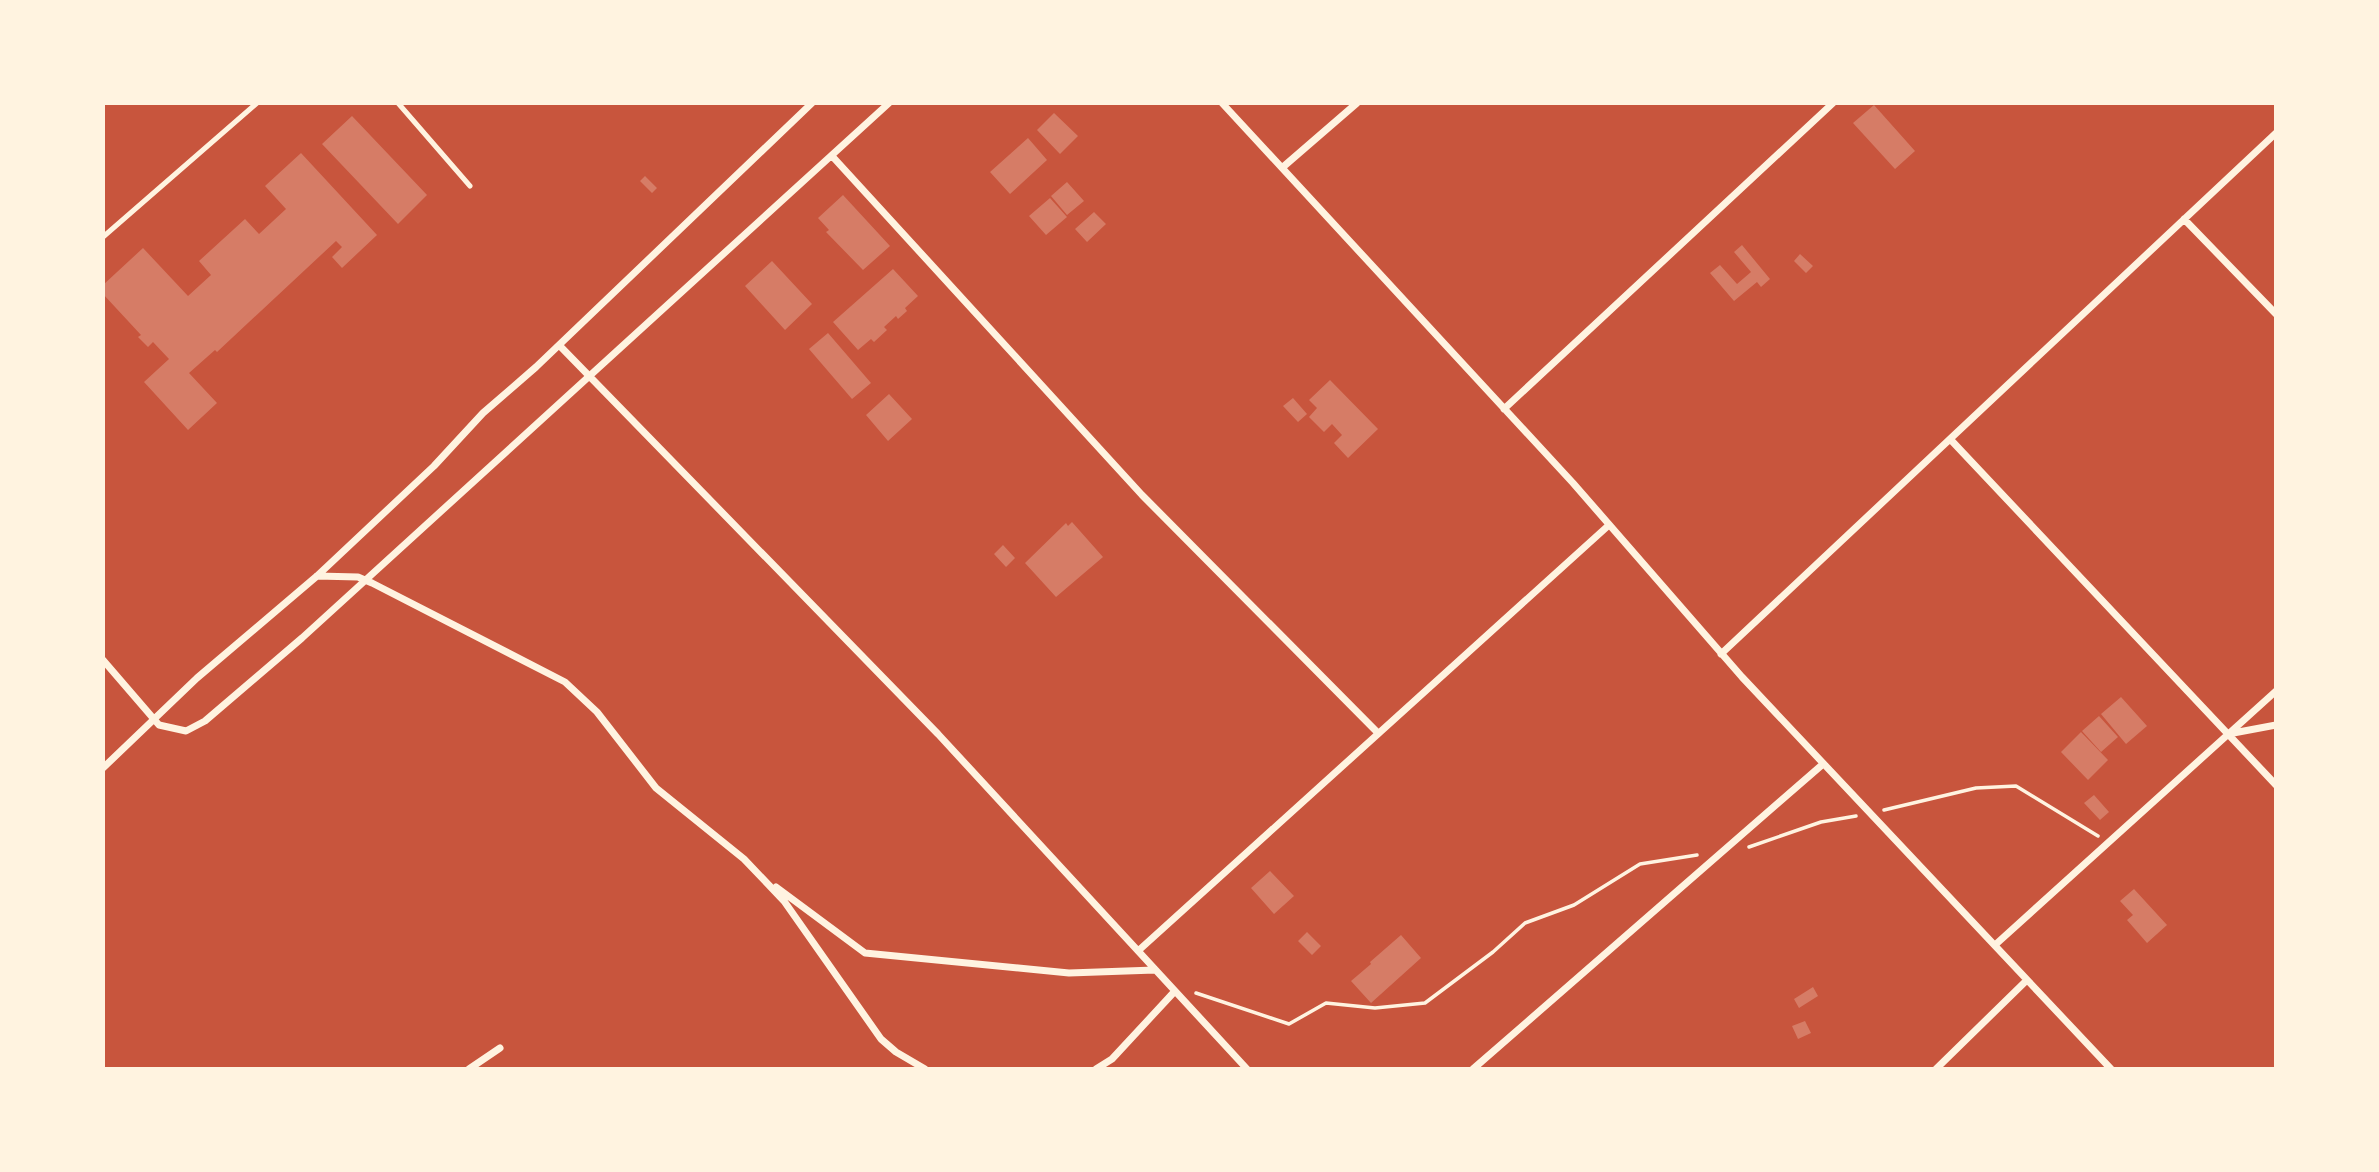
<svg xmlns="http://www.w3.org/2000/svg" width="2379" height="1172" viewBox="0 0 2379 1172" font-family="'Alegreya Sans',sans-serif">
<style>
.building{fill:#d67c66}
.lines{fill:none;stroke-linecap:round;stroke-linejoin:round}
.path{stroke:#fff3e0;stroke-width:3.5}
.service{stroke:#fff3e0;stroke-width:5}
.minor{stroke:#fff3e0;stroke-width:7}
</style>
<rect width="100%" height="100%" fill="#c8553d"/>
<path class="building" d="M1874,105L1915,151L1895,169L1853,123Z
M1054,113L1078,136L1060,154L1037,130Z
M352,116L427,195L398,224L322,144Z
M1028,138L1047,160L1010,194L990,172Z
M301,153L377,235L342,268L332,257L342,247L336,241L217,352L215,350L189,373L217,403L188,430L144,382L169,359L153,342L148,347L138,337L141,335L103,294V285L143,248L188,296L211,275L199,261L245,219L259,234L286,209L265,186Z
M645,176L657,188L652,193L640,181Z
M1067,182L1084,201L1067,215L1051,196Z
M843,195L890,246L863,270L826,232L829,230L818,218Z
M1050,198L1067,217L1046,235L1029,216Z
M1094,212L1106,224L1087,242L1075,229Z
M1742,245L1770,279L1761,287L1757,282L1734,301L1710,273L1720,265L1737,284L1751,272L1734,252Z
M1800,254L1813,266L1806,273L1794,261Z
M772,261L812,304L785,330L745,286Z
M893,269L918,296L905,308L907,311L898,319L896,316L884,327L887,330L874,342L871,339L858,350L833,322Z
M828,333L871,383L852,399L809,349Z
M1330,380L1378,429L1348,458L1334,443L1342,435L1332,424L1324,432L1309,417L1317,408L1309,400Z
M889,394L912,419L888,441L866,415Z
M1293,398L1307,414L1298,422L1283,406Z
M1072,522L1103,557L1056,597L1025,563L1066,523L1068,526Z
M1003,545L1015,558L1006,567L994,554Z
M2121,697L2147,726L2126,744L2101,714Z
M2099,716L2118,737L2101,752L2082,731Z
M2081,732L2108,760L2088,780L2061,752Z
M2094,795L2109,812L2100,820L2084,803Z
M1270,871L1294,896L1274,914L1251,888Z
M2134,889L2167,925L2147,943L2127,920L2133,915L2120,901Z
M1307,932L1321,946L1312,955L1298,941Z
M1401,935L1421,958L1371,1003L1351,981L1371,964L1370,962Z
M1813,987L1818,996L1799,1008L1794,999Z
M1805,1021L1811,1033L1798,1039L1792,1026Z"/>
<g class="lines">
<path class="path" d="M1884,810L1976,788L2016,786L2098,836
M1749,847L1821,822L1856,816
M1196,993L1289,1024L1326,1003L1375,1008L1425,1003L1493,952L1525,923L1574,905L1640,864L1697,855"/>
<path class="service" d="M398,103L470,186
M103,237L257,103"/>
<path class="minor" d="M1222,103L1573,483L1742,677L2111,1069
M832,156L1142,495L1378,733
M1283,167L1357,103
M2184,219L2276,314
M559,345L938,734L1247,1069
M1504,409L1833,103
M1950,439L2276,785
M317,576L358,577L372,583L565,682L597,712L656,788L744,859L784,901L881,1039L896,1052L925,1069
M1721,654L2276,133
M103,660L159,725L186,731L205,721L302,638L889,103
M2228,734L2276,725
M103,768L197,678L317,576L434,466L483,413L536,367L812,103
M776,887L865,953L1069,973L1155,970
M1995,945L2276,691
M1138,951L1609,525
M469,1069L500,1048
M1096,1069L1112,1059L1175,991
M1473,1069L1823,764
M1936,1069L2027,980"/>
</g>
<rect width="2379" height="1172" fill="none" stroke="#fff3e0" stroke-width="210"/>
</svg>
